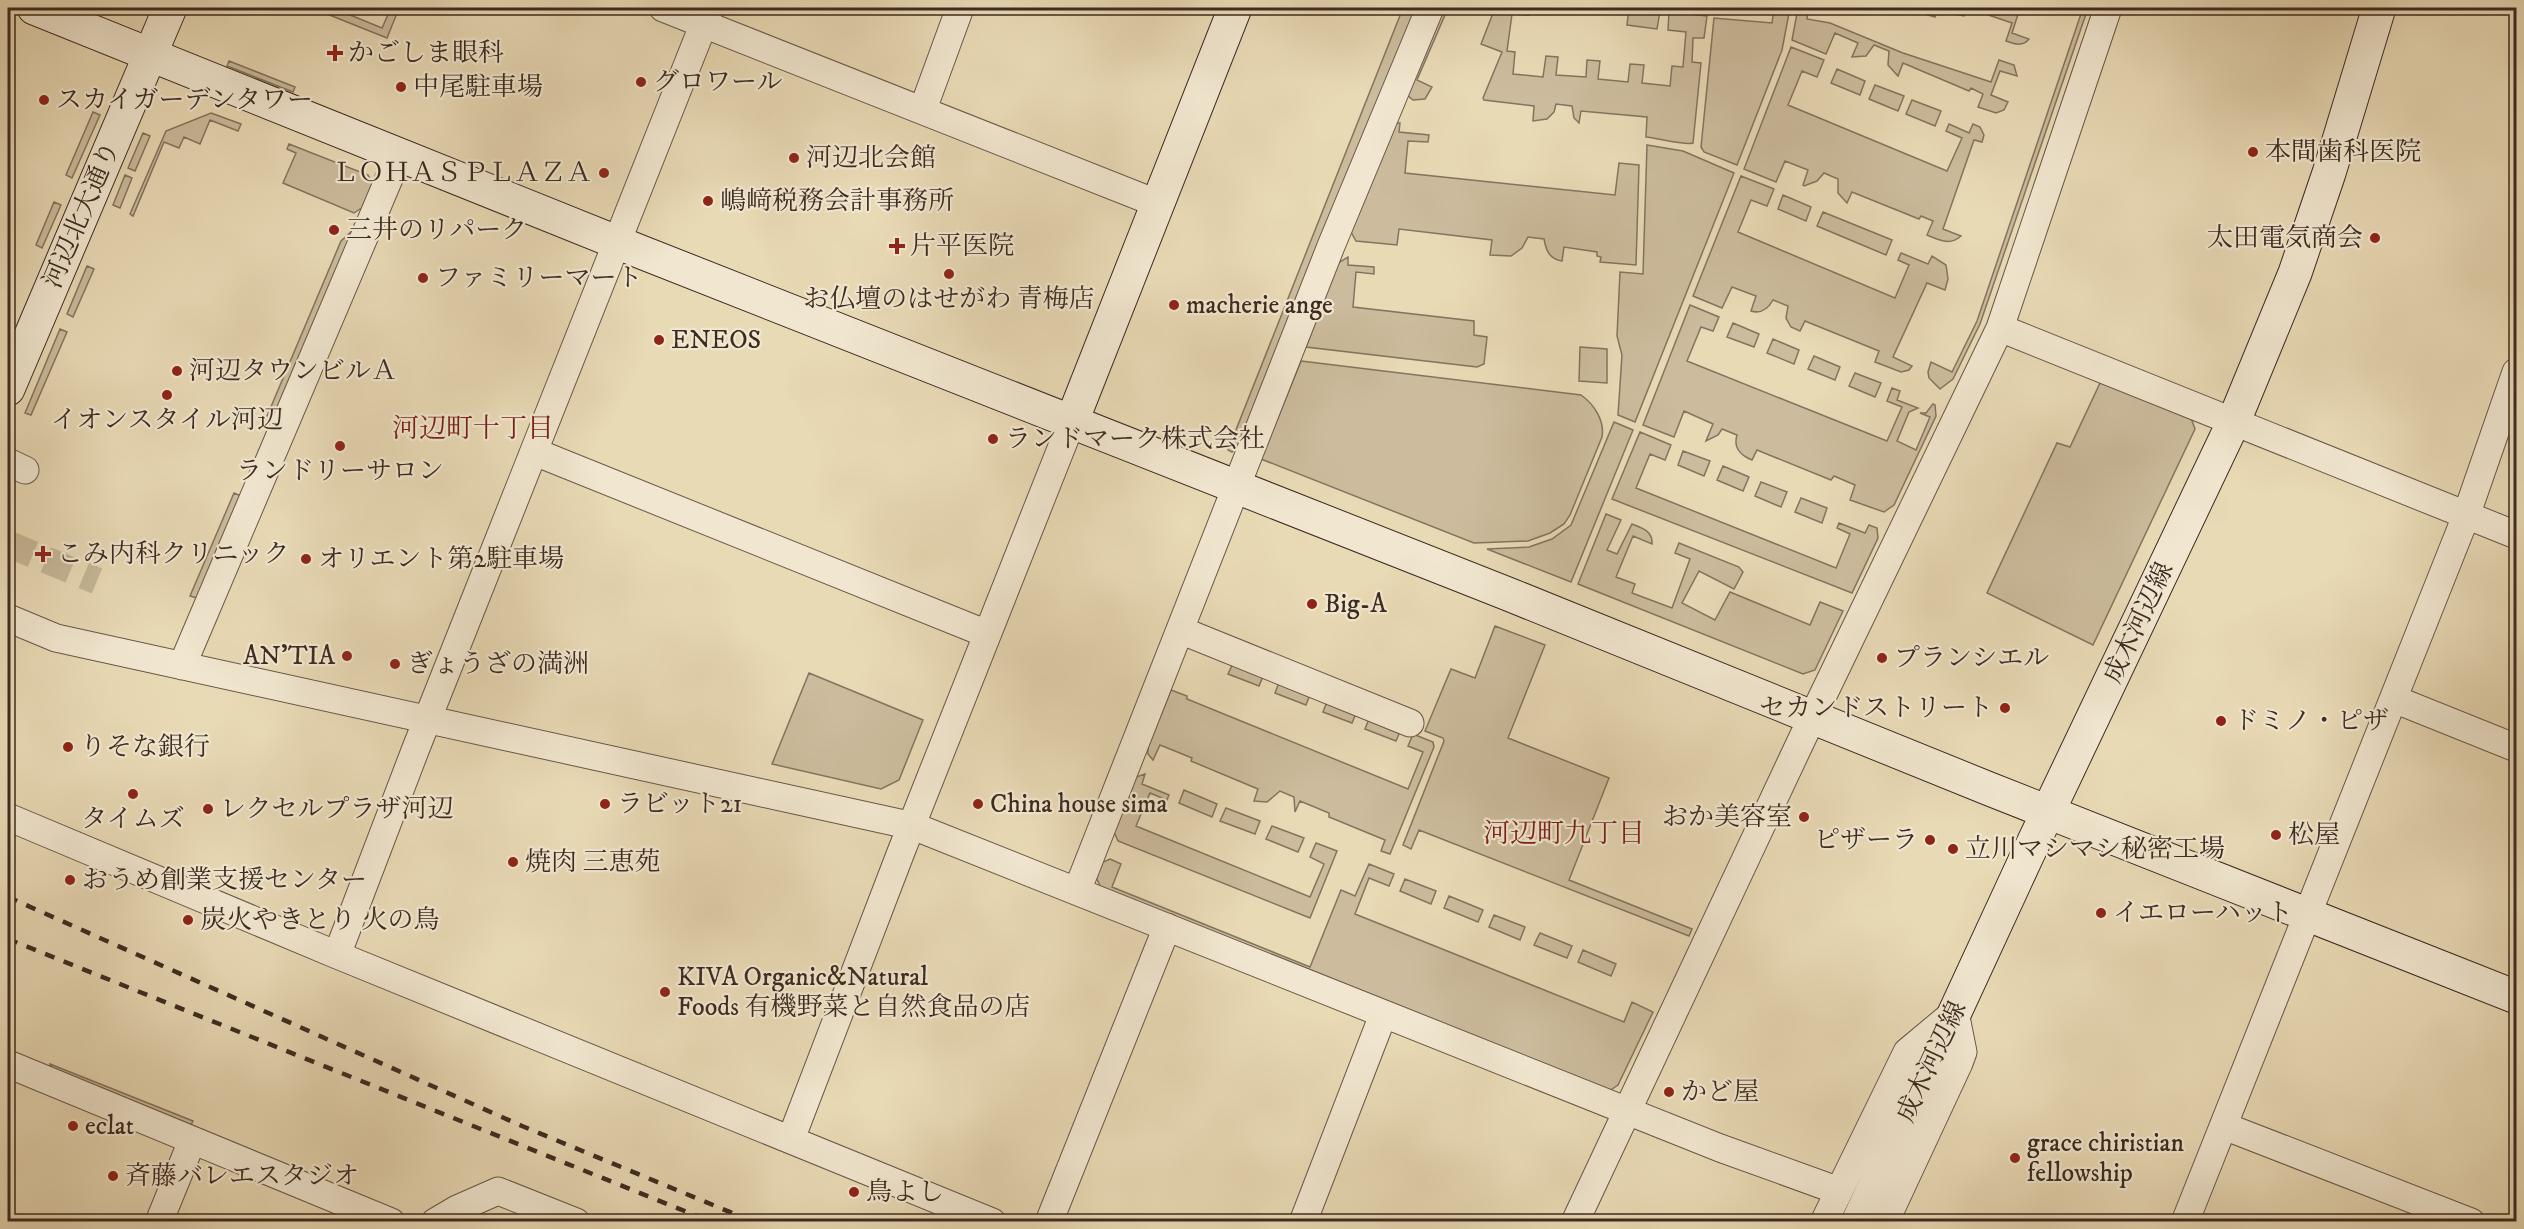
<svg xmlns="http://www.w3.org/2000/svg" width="2524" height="1229" viewBox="0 0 2524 1229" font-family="'IM FELL DW Pica','Noto Serif JP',serif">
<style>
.green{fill:#ccbc9d;stroke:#84745f;stroke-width:1.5}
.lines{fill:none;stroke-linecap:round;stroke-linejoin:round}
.street-tunnel{stroke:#c6b798;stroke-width:27;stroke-dasharray:27 14;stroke-linecap:butt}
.street-casing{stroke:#675746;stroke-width:29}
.secondary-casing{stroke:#3c2b21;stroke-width:35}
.street{stroke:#f1e7d0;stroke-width:27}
.secondary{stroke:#f1e7d0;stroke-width:33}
.rail{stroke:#3c2b21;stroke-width:4.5;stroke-dasharray:10 10;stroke-linecap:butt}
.poi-dot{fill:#8f2418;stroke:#f1e7d0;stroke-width:2}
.labels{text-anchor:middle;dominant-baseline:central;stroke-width:4.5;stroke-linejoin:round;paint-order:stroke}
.poi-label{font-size:26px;fill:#3c2b21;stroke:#f1e7d0;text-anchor:start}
.street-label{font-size:26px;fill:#3c2b21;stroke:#f1e7d0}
.neighbourhood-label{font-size:27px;fill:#7a1f14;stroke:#f1e7d0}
</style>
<rect width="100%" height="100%" fill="#e9dab6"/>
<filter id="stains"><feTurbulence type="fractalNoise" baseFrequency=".00333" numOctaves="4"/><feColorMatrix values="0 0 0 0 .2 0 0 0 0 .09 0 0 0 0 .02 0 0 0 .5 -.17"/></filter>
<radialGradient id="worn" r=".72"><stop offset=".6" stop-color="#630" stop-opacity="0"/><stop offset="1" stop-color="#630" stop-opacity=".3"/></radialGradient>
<path class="green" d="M318,8H333L382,28L391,8H399L387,38L317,10Z
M1403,8H1417L1242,441L1232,452L1228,450Z
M1443,8H1448L1417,80L1432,87L1425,99L1413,100L1407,95Z
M1495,8L1530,9L1529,15L1512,14L1507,51L1515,52L1513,74L1543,77L1546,56L1558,57L1556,75L1586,77L1587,60L1600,61L1598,79L1628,82L1630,64L1644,65L1642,83L1670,86L1672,66L1683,67L1686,32L1668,30L1669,12L1707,16L1704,38H1693L1692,62L1701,63L1693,143C1687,146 1657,138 1646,137L1647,117L1581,111L1579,123L1574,118L1572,106L1556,104L1554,112L1547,119L1533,121L1534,106L1484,100L1483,98L1502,52L1481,44Z
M1629,8L1660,11L1657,29L1627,25Z
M1774,8H1790L1782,50L1737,165L1704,152L1701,147L1714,18L1772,23Z
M1798,8H1808L1807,19L1830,23L1903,53L1991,82L1999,60L2014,65L2017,76L2000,71L1991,95L2008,102L2004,110L1996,113L1978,107L1983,94L1971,88L1969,91L1903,63L1898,76L1888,65L1889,51L1874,45L1866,56L1852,57L1858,43L1835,33L1826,54L1792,40Z
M1905,8H2020L2012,33L2029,39C2023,47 2014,44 2006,41L2012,23L1968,8L1964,16L1938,11L1935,17Z
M2083,8H2088L1980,324L1953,379L1940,389L1929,378L1928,372L1931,362L1952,372L1977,321Z
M1791,47L1824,60L1817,77L1802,71L1788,105L1947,171L1962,138L1946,131L1949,124L1969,133L1973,124L1980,127L1984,135L1982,142L1974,140L1943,229L1961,236C1950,246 1939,240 1927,235L1933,221L1921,216L1919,219L1852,192L1847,203L1838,193V179L1824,173L1817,181L1804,186L1803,185L1808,170L1785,161L1776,182L1744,169Z
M229,61L295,87L293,92L227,66Z
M1837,69L1865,81L1860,95L1831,83Z
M1875,85L1904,96L1898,111L1869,99Z
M1912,100L1941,111L1935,126L1906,114Z
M93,112L100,115L72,178L66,175Z
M211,113L241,124L238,131L210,120L200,144L184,137L179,148L164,142L133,216L130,214L166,131Z
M1396,123H1400L1399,132L1429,135L1428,142L1408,141L1405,173L1615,195L1619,163L1639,165L1636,265L1600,262L1601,257L1597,256V252L1564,247L1562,261C1549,259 1546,250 1544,239L1528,237L1522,248L1511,256L1490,255L1492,240L1399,229L1397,245L1356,241L1351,232Z
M143,133L150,136L135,171L128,168Z
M289,144L368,175L373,185L362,210L360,209L354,213L283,183L296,153L287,149Z
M1647,145L1683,151L1734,173L1635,422L1618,415L1622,355L1617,336L1620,272L1643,274Z
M125,175L132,178L120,208L113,205Z
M1741,176L1774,189L1767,206L1751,200L1738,232L1895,298L1909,265L1898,260L1901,253L1928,264L1932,256L1946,265L1948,279L1945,290L1927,283L1893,357L1912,366L1909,370L1901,372L1875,362L1879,351L1805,321L1800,331L1791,327L1786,318L1788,306L1773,300C1768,309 1761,314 1751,311L1756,296L1732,287L1722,308L1693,296Z
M1783,195L1811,207L1806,221L1778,209Z
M54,202L61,205L42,248L36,245Z
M1823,212L1892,240L1886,255L1817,226Z
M351,232L353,233L271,424L265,421L341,241Z
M1348,257V265L1374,267V274L1356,272L1353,307L1474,321V335L1487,337L1484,364L1477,367L1306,347L1338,263Z
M87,266L94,269L73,317L67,314Z
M1690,305L1719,317L1713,331L1701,327L1687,361L1887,441L1902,407L1887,401L1892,388L1900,391L1897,400L1918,408L1909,412L1897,441L1916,450L1930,417L1920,413H1926L1933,404L1935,405L1936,416L1894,505L1884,512L1850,500L1855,485L1834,476L1831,480L1757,450L1752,460C1740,455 1733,448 1737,435L1722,429L1718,435L1706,441L1713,424L1684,411L1674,437L1643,425Z
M1733,323L1759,334L1754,347L1727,337Z
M60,329L67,332L31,415L25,413Z
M1773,339L1799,350L1794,364L1767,353Z
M1580,347L1607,349V383L1579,381Z
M1814,356L1840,367L1835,380L1808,369Z
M1301,361L1581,395C1594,404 1605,421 1602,437L1570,515L1564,524L1550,533L1528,541L1474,543L1261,459Z
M1855,373L1881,383L1875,397L1849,386Z
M2101,381L2191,418L2195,429L2093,645L1987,593L2057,443L2070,447Z
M1614,422L1633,430L1571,582L1487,549L1529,547L1552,539L1571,525Z
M1640,432L1671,445L1665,460L1650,454L1636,488L1836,568L1850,534L1837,528L1839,523L1865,533L1869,525L1877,528L1878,538L1852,593L1612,499Z
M1683,451L1710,461L1704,476L1678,465Z
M1723,466L1749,477L1743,491L1717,480Z
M1761,482L1787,492L1781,507L1755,496Z
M234,493L241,496L197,598L190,596Z
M1801,498L1827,508L1822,523L1795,512Z
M1606,514L1621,520L1607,550L1617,554L1632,524C1642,528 1653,531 1652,544L1633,536L1616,577L1635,584L1632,593L1672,608L1690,559L1675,553L1679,543L1739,567L1743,572L1734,589L1699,571L1682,603L1715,620L1730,592L1810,625L1820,602L1843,611L1815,670L1803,674L1578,584Z
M1495,626L1545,645L1508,738L1609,778L1569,880L1692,929L1689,936L1419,830L1411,849L1403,845L1444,741L1443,738L1425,731L1451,669L1475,678Z
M1234,661L1264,674L1259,686L1228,674Z
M809,673L923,720L899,780L881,789L772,764Z
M1280,680L1311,692L1306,705L1275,693Z
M1171,690L1187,696V699L1408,789L1423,752L1408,746L1413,734L1433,742L1434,747L1390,854L1381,851L1385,840L1329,817V813L1300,801L1295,812L1294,797L1280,791L1267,802L1254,801L1258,789L1191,761L1192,758L1160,745L1153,760L1148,754V747Z
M1328,699L1357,711L1352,723L1323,712Z
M1370,716L1401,729L1396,741L1365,729Z
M1145,774L1142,784L1169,795L1167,800L1150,793L1136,826L1310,897L1324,864L1310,857L1316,843L1337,851L1310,918L1118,841L1114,832L1136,777Z
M1184,790L1217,804L1212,817L1179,803Z
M1226,808L1260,821L1255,834L1220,821Z
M1272,826L1304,838L1298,852L1266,839Z
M1110,859L1121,864L1112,887L1310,967L1341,890L1355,896L1369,864L1394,874L1389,886L1369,878L1355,914L1624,1022L1632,1002L1653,1012L1618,1085L1609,1091L1101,888L1096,877L1101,863Z
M1405,879L1436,891L1431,904L1400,891Z
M1449,896L1483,910L1478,922L1444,908Z
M1494,915L1525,927L1520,940L1489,927Z
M1540,933L1572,946L1567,958L1534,945Z
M1583,950L1616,964L1611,976L1578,962Z
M50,1064L193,1121L191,1125L50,1067Z"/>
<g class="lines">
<path class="street-tunnel" d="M8,544L97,581"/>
<defs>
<path id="street" d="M663,8L1156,203
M923,109L960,8
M2000,328L2516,535
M535,452L987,634
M8,462L25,470
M8,618L56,638L913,826L1720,1148L1839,1191
M1180,630L1410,723
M182,666L399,155
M2394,699L2516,748
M8,817L337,955L992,1222
M1077,891L1331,246L1430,8
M337,955L416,748L710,8
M8,1064L391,1222
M2224,1126L2471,1222
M791,1139L901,852L1072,421
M159,1222L192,1141
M435,1222L457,1209L498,1191L576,1222
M1049,1222L1167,927
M1303,1222L1383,1015
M1575,1222L1801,741L2000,328L2108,8
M1824,1222L1907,1052L1955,1012L1963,1052L1959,1063L1885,1222
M2185,1222L2466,516L2516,372"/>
<path id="secondary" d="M34,8L641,252L1508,594L1987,788L2516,997
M8,389L170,8
M1072,421L1235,8
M1858,1222L2027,856L2234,421L2295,273L2329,173L2379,8"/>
</defs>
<use href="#street" class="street-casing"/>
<use href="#secondary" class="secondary-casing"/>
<use href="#street" class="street"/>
<use href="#secondary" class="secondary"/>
<path class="rail" d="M8,897L522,1126L754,1222
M8,939L712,1222"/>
</g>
<g class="poi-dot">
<path d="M332 44h6v6h6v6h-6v6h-6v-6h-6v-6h6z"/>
<circle cx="641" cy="82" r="6"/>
<circle cx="401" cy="87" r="6"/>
<circle cx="44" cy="100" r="6"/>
<circle cx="2253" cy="152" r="6"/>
<circle cx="794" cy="158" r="6"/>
<circle cx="604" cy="173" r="6"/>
<circle cx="708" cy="201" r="6"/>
<circle cx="334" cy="230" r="6"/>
<circle cx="2375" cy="238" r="6"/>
<path d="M894 237h6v6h6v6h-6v6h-6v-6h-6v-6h6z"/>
<circle cx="949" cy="274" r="6"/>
<circle cx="423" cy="278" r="6"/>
<circle cx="1174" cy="305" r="6"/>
<circle cx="659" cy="340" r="6"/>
<circle cx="177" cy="371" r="6"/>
<circle cx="167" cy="395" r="6"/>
<circle cx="993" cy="439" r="6"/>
<circle cx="340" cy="446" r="6"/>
<path d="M40 545h6v6h6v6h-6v6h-6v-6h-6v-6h6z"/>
<circle cx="306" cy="559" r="6"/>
<circle cx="1312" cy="604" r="6"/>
<circle cx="347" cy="656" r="6"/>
<circle cx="1882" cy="658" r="6"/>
<circle cx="395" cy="664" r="6"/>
<circle cx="2005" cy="708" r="6"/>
<circle cx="2221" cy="721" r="6"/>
<circle cx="68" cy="747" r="6"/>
<circle cx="133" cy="794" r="6"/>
<circle cx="605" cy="804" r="6"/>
<circle cx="978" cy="804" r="6"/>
<circle cx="208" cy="809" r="6"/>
<circle cx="1804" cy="817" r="6"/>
<circle cx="2276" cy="835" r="6"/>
<circle cx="1930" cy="840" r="6"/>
<circle cx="1953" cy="849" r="6"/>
<circle cx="513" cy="862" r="6"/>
<circle cx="70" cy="880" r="6"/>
<circle cx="2101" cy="913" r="6"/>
<circle cx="188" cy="920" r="6"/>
<circle cx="665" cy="992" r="6"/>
<circle cx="1669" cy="1092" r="6"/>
<circle cx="73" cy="1126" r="6"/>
<circle cx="2015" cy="1158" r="6"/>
<circle cx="113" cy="1176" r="6"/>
<circle cx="854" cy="1192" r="6"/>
</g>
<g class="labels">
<g class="poi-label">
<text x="348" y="53">かごしま眼科</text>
<text x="653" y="82">グロワール</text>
<text x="413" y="87">中尾駐車場</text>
<text x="56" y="100">スカイガーデンタワー</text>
<text x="2265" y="152">本間歯科医院</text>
<text x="806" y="158">河辺北会館</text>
<text x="592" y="173" text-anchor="end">ＬＯＨＡＳＰＬＡＺＡ</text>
<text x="720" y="201">嶋﨑税務会計事務所</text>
<text x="346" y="230">三井のリパーク</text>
<text x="2363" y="238" text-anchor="end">太田電気商会</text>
<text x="910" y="246">片平医院</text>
<text x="435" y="278">ファミリーマート</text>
<text x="949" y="299" text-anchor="middle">お仏壇のはせがわ 青梅店</text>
<text x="1186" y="305">macherie ange</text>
<text x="671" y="340">ENEOS</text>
<text x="189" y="371">河辺タウンビルＡ</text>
<text x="167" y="420" text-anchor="middle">イオンスタイル河辺</text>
<text x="1005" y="439">ランドマーク株式会社</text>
<text x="340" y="471" text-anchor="middle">ランドリーサロン</text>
<text x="57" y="554">こみ内科クリニック</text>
<text x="318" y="559">オリエント第2駐車場</text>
<text x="1324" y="604">Big-A</text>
<text x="335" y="656" text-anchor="end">AN'TIA</text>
<text x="1894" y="658">プランシエル</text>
<text x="407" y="664">ぎょうざの満洲</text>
<text x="1993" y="708" text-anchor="end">セカンドストリート</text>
<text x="2233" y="721">ドミノ・ピザ</text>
<text x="80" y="747">りそな銀行</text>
<text x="617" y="804">ラビット21</text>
<text x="990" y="804">China house sima</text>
<text x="220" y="809">レクセルプラザ河辺</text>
<text x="1792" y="817" text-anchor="end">おか美容室</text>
<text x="133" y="819" text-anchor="middle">タイムズ</text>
<text x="2288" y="835">松屋</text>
<text x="1918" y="840" text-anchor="end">ピザーラ</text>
<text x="1965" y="849">立川マシマシ秘密工場</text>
<text x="525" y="862">焼肉 三恵苑</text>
<text x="82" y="880">おうめ創業支援センター</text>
<text x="2113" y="913">イエローハット</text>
<text x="200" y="920">炭火やきとり 火の鳥</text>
<text x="677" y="977">KIVA Organic&amp;Natural<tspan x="677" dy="30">Foods 有機野菜と自然食品の店</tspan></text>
<text x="1681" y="1092">かど屋</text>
<text x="85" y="1126">eclat</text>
<text x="2027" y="1143">grace chiristian<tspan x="2027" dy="30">fellowship</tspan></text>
<text x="125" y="1176">斉藤バレエスタジオ</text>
<text x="866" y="1192">鳥よし</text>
</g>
<g class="street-label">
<text transform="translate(82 215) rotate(-67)">河辺北大通り</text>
<text transform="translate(2139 623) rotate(-65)">成木河辺線</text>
<text transform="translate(1932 1062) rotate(-65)">成木河辺線</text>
</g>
<g class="neighbourhood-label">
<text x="473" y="429">河辺町十丁目</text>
<text x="1564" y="834">河辺町九丁目</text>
</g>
</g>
<rect width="2524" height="1229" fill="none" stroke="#e9dab6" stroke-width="30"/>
<rect x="9" y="9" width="2506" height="1211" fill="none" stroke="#3c2b21" stroke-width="3"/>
<rect x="15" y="15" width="2494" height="1199" fill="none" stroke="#3c2b21" stroke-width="1.5"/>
<rect width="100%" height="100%" filter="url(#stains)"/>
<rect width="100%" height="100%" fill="url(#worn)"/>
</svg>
